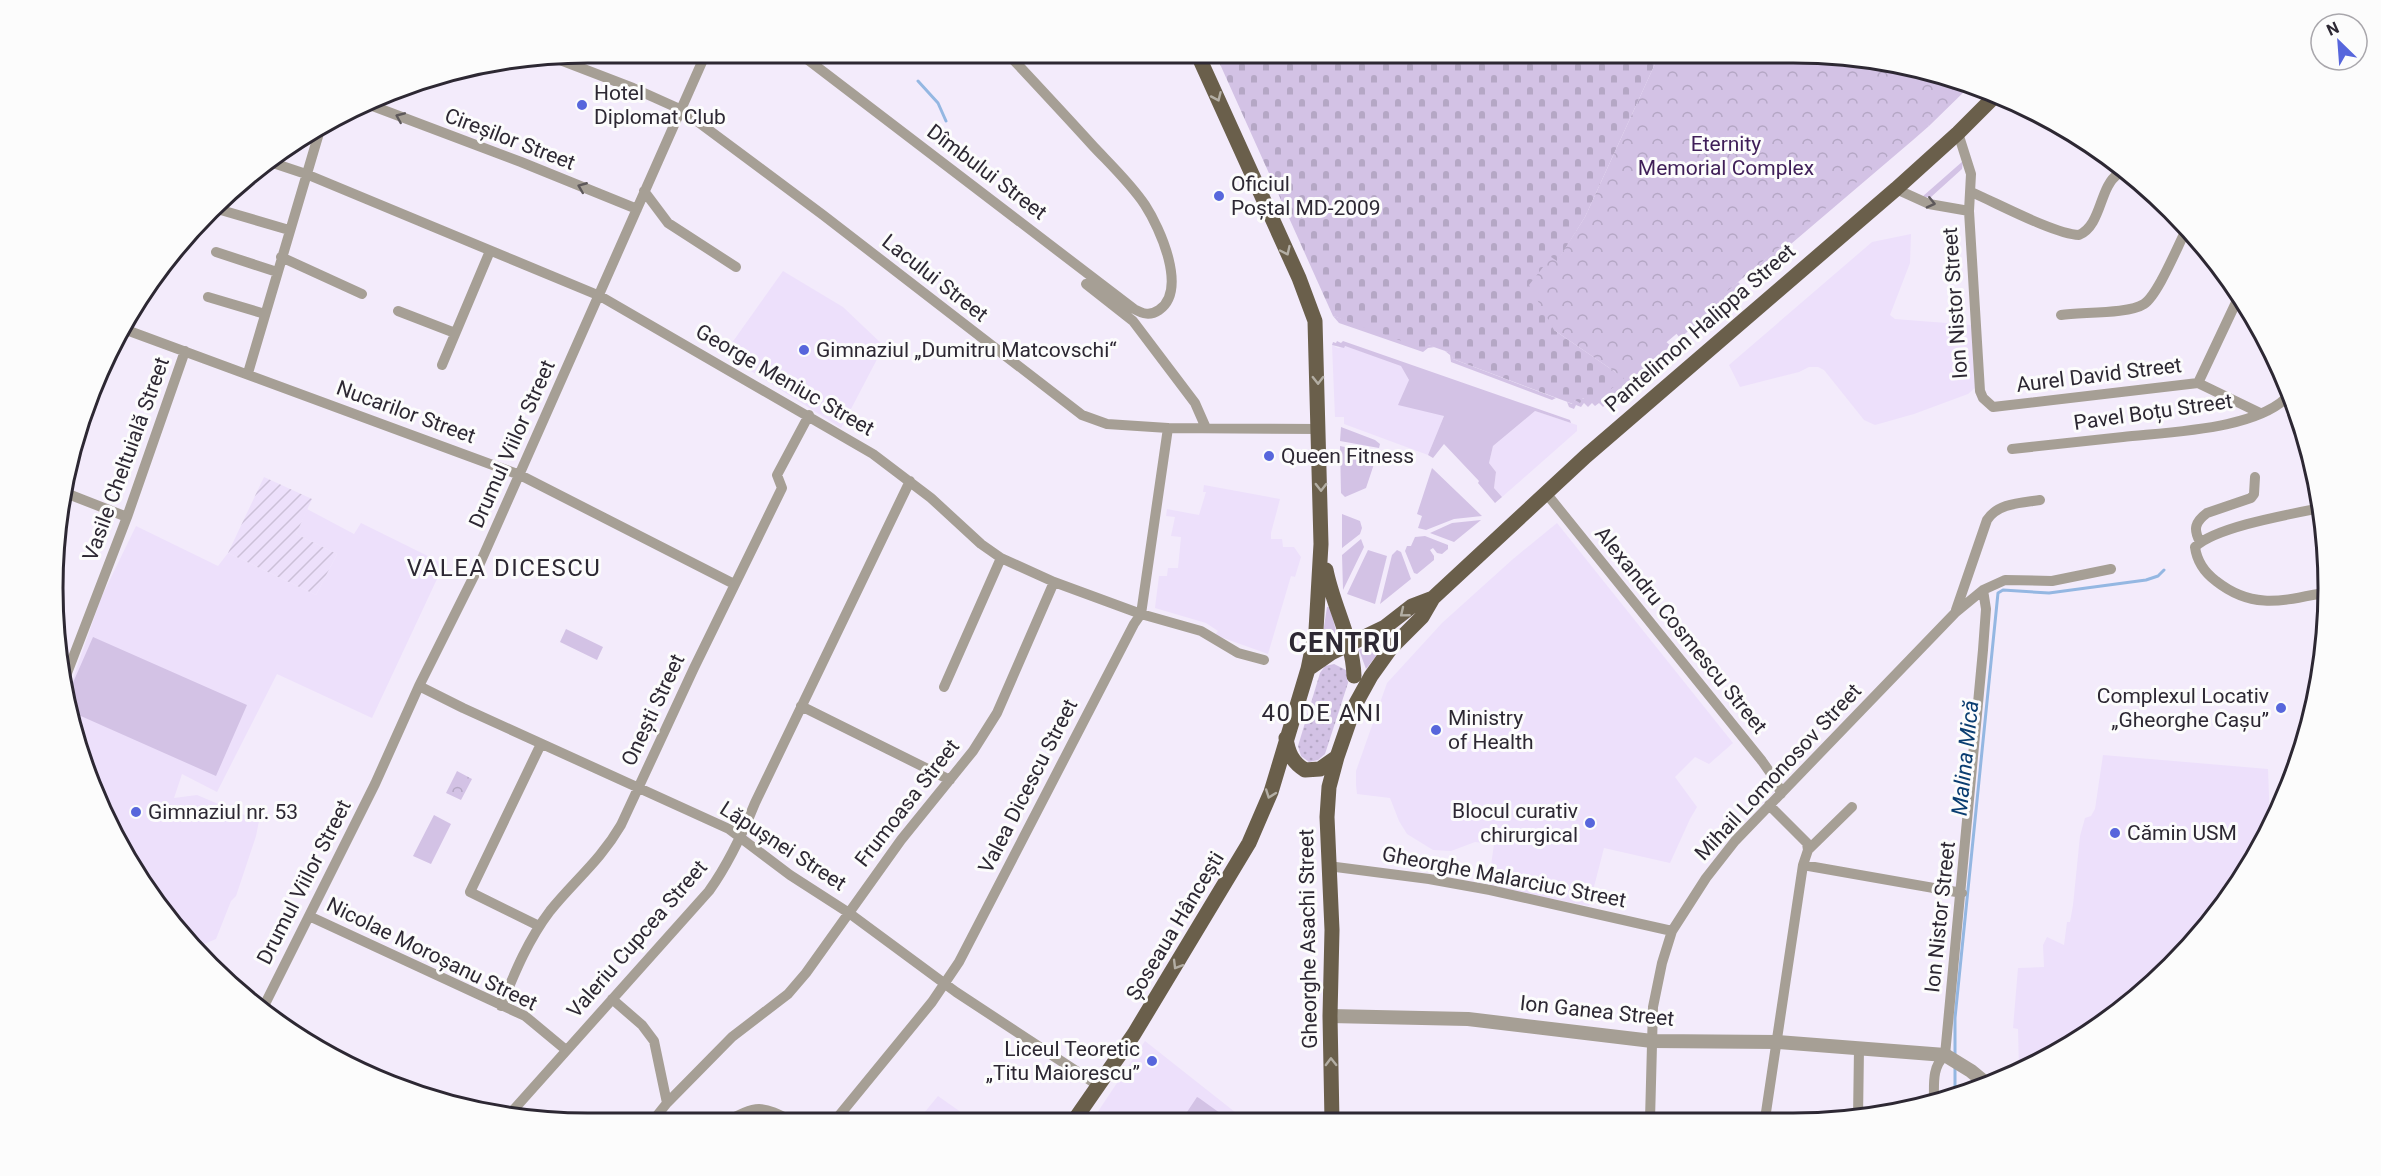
<svg xmlns="http://www.w3.org/2000/svg" width="2381" height="1176" viewBox="0 0 2381 1176" font-family="Roboto,sans-serif">
<style>
.built{fill:#ede0fb}
.industrial{fill:url(#industrial-furrows)}
.grass{fill:#d3c2e5}
.cemetery{fill:url(#cemetery-stones)}
.park{fill:url(#park-crowns)}
.garden{fill:url(#garden-dots)}
.lines{fill:none;stroke-linecap:round;stroke-linejoin:round}
.stream{stroke:#94b7e2;stroke-width:3}
.minor{stroke:#a69f95;stroke-width:10}
.tertiary{stroke:#a69f95;stroke-width:14}
.primary{stroke:#6a5f4b;stroke-width:15}
.oneway{stroke:#b3aea4}
.oneway2{stroke:#5d585a}
.poi-dot{fill:#5766dc;stroke:#fcfcfc;stroke-width:2}
.labels{text-anchor:middle;dominant-baseline:central;stroke-width:6;stroke-linejoin:round;paint-order:stroke}
.poi-label{font-size:21px;fill:#2d2833;stroke:#fcfcfc;text-anchor:start}
.street-label{font-size:21px;fill:#2d2833;stroke:#fcfcfc}
.park-label{font-size:21px;fill:#3f1e58;stroke:#fcfcfc}
.water-label{font-size:22px;font-style:italic;fill:#0a3d71;stroke:#fcfcfc}
.quarter-label{font-size:24px;letter-spacing:1.5px;fill:#2d2833;stroke:#fcfcfc}
.district-label{font-size:27px;font-weight:bold;letter-spacing:1.5px;fill:#2d2833;stroke:#fcfcfc}
.rim{fill:none;stroke:#2d2833;stroke-width:3}
</style>
<defs>
<pattern id="industrial-furrows" width="10" height="10" patternUnits="userSpaceOnUse" patternTransform="scale(1.5)"><rect width="10" height="10" fill="#ede0fb"/><path d="M-1 1l2-2M0 10L10 0M9 11l2-2" fill="none" stroke="#ccc0d8"/></pattern>
<pattern id="cemetery-stones" width="16" height="16" patternUnits="userSpaceOnUse" patternTransform="scale(1.5)"><rect width="16" height="16" fill="#d3c2e5"/><path d="M2 7V4a2 2 0 0 1 4 0v3zM10 15v-3a2 2 0 0 1 4 0v3z" fill="#b5a7c5"/></pattern>
<pattern id="park-crowns" width="20" height="18" patternUnits="userSpaceOnUse" patternTransform="scale(1.5)"><rect width="20" height="18" fill="#d3c2e5"/><path d="M2 6a3 3 0 1 1 6 0M12 15a3 3 0 1 1 6 0" fill="none" stroke="#b5a7c5"/></pattern>
<pattern id="garden-dots" width="8" height="8" patternUnits="userSpaceOnUse" patternTransform="scale(1.5)"><rect width="8" height="8" fill="#d3c2e5"/><path d="M2 2h.1M6 6h.1" fill="none" stroke="#b5a7c5" stroke-width="1.8" stroke-linecap="round"/></pattern>
</defs>
<rect width="100%" height="100%" fill="#f3ebfb"/>
<path class="built" d="M1911,234L1910,263L1890,315L1895,319L1972,325L1975,388L1968,394L1914,414L1875,425L1864,420L1824,370L1818,367H1809L1799,372L1740,387L1729,365L1872,242Z
M783,271L843,307L884,346L841,428L724,354Z
M1332,345L1338,348L1345,346L1401,365L1409,380L1444,416L1428,455L1344,424V417H1335Z
M1535,411L1577,425V431L1502,497L1494,488L1496,472L1489,463L1493,446Z
M1204,485L1280,499L1271,533V539H1282L1283,547H1294L1301,557L1295,577L1291,576L1268,654L1215,635L1218,631L1206,623L1155,608L1159,576H1167L1168,568H1178L1181,537L1171,536L1175,517L1166,516L1167,509L1199,515L1206,492H1203Z
M307,509L354,534L361,523L444,564L372,718L277,674L217,792L182,774L174,798L197,795L259,821L256,836L236,896L231,901L216,939L199,946L163,913L108,825L68,693L101,598L136,526L218,566L228,553L316,595L337,554L296,534Z
M1557,523L1733,743L1709,764L1695,757L1675,777L1697,807L1690,819L1670,863L1604,848L1589,906L1488,887L1494,844L1475,842L1451,851L1433,850L1407,834L1399,821L1390,798L1357,794L1356,785V771L1387,683L1442,623L1513,559Z
M2103,755L2268,769L2270,824L2218,914L2119,1013L2019,1070L2018,1029L2013,1028L2018,968L2044,967L2043,945L2047,937L2064,945L2067,922H2070L2073,905L2080,836L2085,818L2091,816L2095,809Z
M1145,1041L1240,1116L1249,1121L1091,1122Z
M938,1096L975,1122H937L924,1113Z"/>
<path class="industrial" d="M264,477L312,499L296,534L337,554L316,595L228,553Z"/>
<path class="grass" d="M1923,120L1929,126L1913,140L1751,278L1747,275Z
M1963,161L1962,169L1931,197H1922Z
M1738,282L1742,286L1680,338L1675,332Z
M1333,316L1428,345L1435,347L1428,348L1423,352L1339,323Z
M1658,335L1671,346L1603,407L1599,403L1595,406L1592,403L1588,407L1584,403L1581,407L1576,405L1574,409L1569,407L1567,402L1572,404L1575,400L1592,397Z
M1337,341L1341,343L1343,341L1570,420L1571,423L1535,411L1493,446L1489,463L1496,472L1494,488L1502,497L1495,503L1478,483L1479,481L1444,444L1433,458L1428,455L1444,416L1398,405L1409,380L1401,366L1345,346L1344,348L1332,345L1333,342L1336,343Z
M1445,351L1452,353L1453,359L1556,398L1552,400L1451,362L1450,355Z
M1341,427L1375,440L1380,444L1379,448L1340,441Z
M1340,446L1369,452L1376,458L1366,488L1345,497L1341,493Z
M1432,468L1482,516L1454,519L1426,530L1418,528L1422,516L1417,514Z
M1342,514L1360,521L1362,528L1360,534L1342,548Z
M1481,520L1454,542L1430,533L1452,523Z
M1425,536L1448,545V549L1442,554L1437,553L1433,548L1430,550L1434,556V560L1417,574L1414,573L1405,551L1407,546H1411L1415,537Z
M1361,539L1364,547L1343,590L1342,555Z
M1368,550L1387,556L1375,604L1347,594Z
M1397,550L1401,552L1411,579L1380,604L1392,555Z
M1327,607H1330L1338,639L1321,646Z
M566,629L603,647L597,660L560,642Z
M93,637L247,705L216,776L74,713L68,694Z
M1378,641L1383,647L1366,669L1359,650Z
M434,815L451,824L431,864L413,856Z
M1197,1097L1199,1098L1231,1121H1181Z"/>
<path class="cemetery" d="M1215,53H1660L1585,217L1557,262L1551,258L1554,330L1624,378L1596,402L1592,398L1588,402L1583,398L1580,403L1575,400L1573,404L1453,359L1451,353L1428,345L1424,349L1333,316Z"/>
<path class="park" d="M1660,53H1793L1898,63L1971,85L1929,126L1926,124L1624,378L1554,330L1529,285L1551,257L1557,261L1585,217Z
M457,771L472,779L461,800L446,793Z"/>
<path class="garden" d="M1334,664L1346,670L1348,683L1325,754L1318,760L1309,762L1301,756L1298,746L1320,673L1325,666Z"/>
<g class="lines">
<path class="stream" d="M918,81L938,103L946,121
M1955,1056V1018L1998,593L2003,590L2049,593L2146,580L2158,576L2164,570
M1955,1094V1066"/>
<path class="minor" d="M799,53L1134,309C1143,314 1150,316 1159,310C1188,290 1160,228 1145,205C1131,184 1111,165 1094,147C1065,115 1036,84 1007,53
M555,58L633,88L682,110L823,215L1082,415L1107,424L1168,428L1319,429
M370,105L521,162L637,209
M1958,133L1971,174L1969,211L1980,391L1983,398L1993,407L2198,383L2240,294
M267,161L306,174L600,296L873,454L931,498L981,544L1001,558L1054,582L1141,614L1201,631L1238,653L1264,660
M1896,189L1929,204L1969,211
M644,191L668,223L736,267
M1971,192C1997,203 2054,234 2079,235C2102,225 2099,187 2118,174H2129
M214,208L289,230
M216,252L277,272
M281,257L362,294
M1086,284L1133,321L1195,403L1206,428
M208,297L265,314
M398,311L455,333
M2061,315C2081,312 2129,314 2144,304C2158,295 2178,245 2187,228
M121,328L520,475L734,584
M442,365L490,251
M248,373L319,133
M2198,383L2260,413
M2012,449C2049,445 2086,441 2123,437C2168,432 2261,430 2291,393
M63,492L127,517
M1546,493L1762,761L1776,781L1781,794
M2321,508C2291,514 2215,527 2195,547C2197,562 2204,572 2216,581C2254,611 2285,600 2328,592
M2200,542C2193,529 2195,522 2207,513L2251,498L2254,494L2255,477
M1956,610L1987,520C1998,503 2021,503 2040,500
M64,681L127,517L185,351
M419,686L463,708L729,829L790,875L849,913L956,992L1099,1086
M944,687L1001,558
M801,706L950,780
M1769,805L1807,843L1808,850
M1803,865L1962,893
M1328,866L1429,879L1490,890L1672,931
M309,916L525,1016L566,1050
M539,926L470,892L541,744
M612,999L642,1025L654,1041L667,1103
M501,1006C515,972 528,940 550,911C575,880 600,861 621,825L694,668L782,488L777,475L809,415
M263,1008L375,784L419,686L477,570L706,53
M1934,1100C1934,1083 1932,1067 1945,1055L1983,650L1986,609L1983,590
M508,1116L709,891C729,863 742,835 755,803L910,481
M1765,1119L1803,865L1808,850L1852,807
M1858,1119L1859,1048
M1650,1120L1653,1007L1662,963L1672,931L1706,878L1735,841L1955,613L1983,590L2005,580L2052,581L2111,569
M651,1123L667,1103L732,1037L788,994L806,973L901,840L973,751L997,713L1054,582
M723,1123C759,1104 760,1105 796,1123
M833,1123L932,1002L959,962L1134,624L1141,614L1168,428"/>
<path class="tertiary" d="M1330,1016L1468,1019L1652,1041L1777,1042L1945,1055L1971,1071L1988,1085"/>
<path class="primary" d="M1326,570C1333,606 1353,640 1354,676
M1308,669L1331,653L1385,627L1412,606L1433,598
M1286,738C1288,752 1292,762 1305,770L1320,769L1337,757
M1332,1121L1330,1016L1332,930L1327,817L1329,787L1337,757L1355,705L1371,676L1391,648L1422,617L1433,598L1586,456L1896,189L1958,133L1998,93
M1073,1122L1134,1034L1249,843L1271,792L1308,669L1316,630L1321,544L1315,321L1299,278L1197,53"/>
</g>
<defs><path id="oneway-chevron" d="M-2-3.5L2.5 0L-2 3.5" fill="none" stroke-width="1.6" stroke-linecap="round" stroke-linejoin="round" transform="scale(1.5)"/></defs>
<g class="oneway">
<use href="#oneway-chevron" transform="translate(1217 97) rotate(66)"/>
<use href="#oneway-chevron" transform="translate(1286 251) rotate(65)"/>
<use href="#oneway-chevron" transform="translate(1318 380) rotate(89)"/>
<use href="#oneway-chevron" transform="translate(1321 487) rotate(90)"/>
<use href="#oneway-chevron" transform="translate(1404 613) rotate(141)"/>
<use href="#oneway-chevron" transform="translate(1270 794) rotate(110)"/>
<use href="#oneway-chevron" transform="translate(1177 965) rotate(121)"/>
<use href="#oneway-chevron" transform="translate(1331 1062) rotate(-91)"/>
</g>
<g class="oneway2">
<use href="#oneway-chevron" transform="translate(400 117) rotate(-157)"/>
<use href="#oneway-chevron" transform="translate(582 187) rotate(-158)"/>
<use href="#oneway-chevron" transform="translate(1931 203) rotate(13)"/>
</g>
<g class="poi-dot">
<circle cx="582" cy="105" r="6"/>
<circle cx="1219" cy="196" r="6"/>
<circle cx="804" cy="350" r="6"/>
<circle cx="1269" cy="456" r="6"/>
<circle cx="2281" cy="708" r="6"/>
<circle cx="1436" cy="730" r="6"/>
<circle cx="136" cy="812" r="6"/>
<circle cx="1590" cy="823" r="6"/>
<circle cx="2115" cy="833" r="6"/>
<circle cx="1152" cy="1061" r="6"/>
</g>
<g class="labels">
<g class="poi-label">
<text x="594" y="93">Hotel<tspan x="594" dy="24">Diplomat Club</tspan></text>
<text x="1231" y="184">Oficiul<tspan x="1231" dy="24">Poștal MD-2009</tspan></text>
<text x="816" y="350">Gimnaziul „Dumitru Matcovschi“</text>
<text x="1281" y="456">Queen Fitness</text>
<text x="2269" y="696" text-anchor="end">Complexul Locativ<tspan x="2269" dy="24">„Gheorghe Cașu”</tspan></text>
<text x="1448" y="718">Ministry<tspan x="1448" dy="24">of Health</tspan></text>
<text x="1578" y="811" text-anchor="end">Blocul curativ<tspan x="1578" dy="24">chirurgical</tspan></text>
<text x="148" y="812">Gimnaziul nr. 53</text>
<text x="2127" y="833">Cămin USM</text>
<text x="1140" y="1049" text-anchor="end">Liceul Teoretic<tspan x="1140" dy="24">„Titu Maiorescu”</tspan></text>
</g>
<g class="street-label">
<text transform="translate(510 139) rotate(21)">Cireșilor Street</text>
<text transform="translate(987 172) rotate(37)">Dîmbului Street</text>
<text transform="translate(935 278) rotate(38)">Lacului Street</text>
<text transform="translate(1955 303) rotate(-94)">Ion Nistor Street</text>
<text transform="translate(1700 328) rotate(-41)">Pantelimon Halippa Street</text>
<text transform="translate(2099 375) rotate(-7)">Aurel David Street</text>
<text transform="translate(785 380) rotate(30)">George Meniuc Street</text>
<text transform="translate(406 412) rotate(20)">Nucarilor Street</text>
<text transform="translate(2153 412) rotate(-8)">Pavel Boțu Street</text>
<text transform="translate(512 444) rotate(-66)">Drumul Viilor Street</text>
<text transform="translate(126 459) rotate(-70)">Vasile Cheltuială Street</text>
<text transform="translate(1681 630) rotate(51)">Alexandru Cosmescu Street</text>
<text transform="translate(653 710) rotate(-65)">Onești Street</text>
<text transform="translate(1778 772) rotate(-47)">Mihail Lomonosov Street</text>
<text transform="translate(1028 786) rotate(-63)">Valea Dicescu Street</text>
<text transform="translate(907 803) rotate(-52)">Frumoasa Street</text>
<text transform="translate(783 846) rotate(33)">Lăpușnei Street</text>
<text transform="translate(1504 877) rotate(11)">Gheorghe Malarciuc Street</text>
<text transform="translate(304 882) rotate(-63)">Drumul Viilor Street</text>
<text transform="translate(1940 917) rotate(-84)">Ion Nistor Street</text>
<text transform="translate(1175 926) rotate(-59)">Șoseaua Hâncești</text>
<text transform="translate(637 939) rotate(-49)">Valeriu Cupcea Street</text>
<text transform="translate(1308 939) rotate(-91)">Gheorghe Asachi Street</text>
<text transform="translate(432 954) rotate(26)">Nicolae Moroșanu Street</text>
<text transform="translate(1597 1011) rotate(6)">Ion Ganea Street</text>
</g>
<g class="park-label">
<text x="1726" y="144">Eternity<tspan x="1726" dy="24">Memorial Complex</tspan></text>
</g>
<g class="water-label">
<text transform="translate(1965 758) rotate(-84)">Malina Mică</text>
</g>
<g class="quarter-label">
<text x="504" y="568">VALEA DICESCU</text>
<text x="1322" y="713">40 DE ANI</text>
</g>
<g class="district-label">
<text x="1345" y="643">CENTRU</text>
</g>
</g>
<path d="M0 0H2381V1176H0ZM588 63H1793A525 525 0 0 1 2318 588V588A525 525 0 0 1 1793 1113H588A525 525 0 0 1 63 588V588A525 525 0 0 1 588 63Z" fill="#fcfcfc" fill-rule="evenodd"/>
<path class="rim" d="M588 63H1793A525 525 0 0 1 2318 588V588A525 525 0 0 1 1793 1113H588A525 525 0 0 1 63 588V588A525 525 0 0 1 588 63Z"/>
<g transform="translate(2339 42) rotate(335)"><circle r="28" fill="#fcfcfc" stroke="#a9a7ac" stroke-width="1.5"/>
<path d="M0-4.5L10 22L0 15L-10 22Z" fill="#5766dc"/>
<text y="-9" font-size="16" font-weight="bold" text-anchor="middle" fill="#2d2833">N</text>
</g>
</svg>
